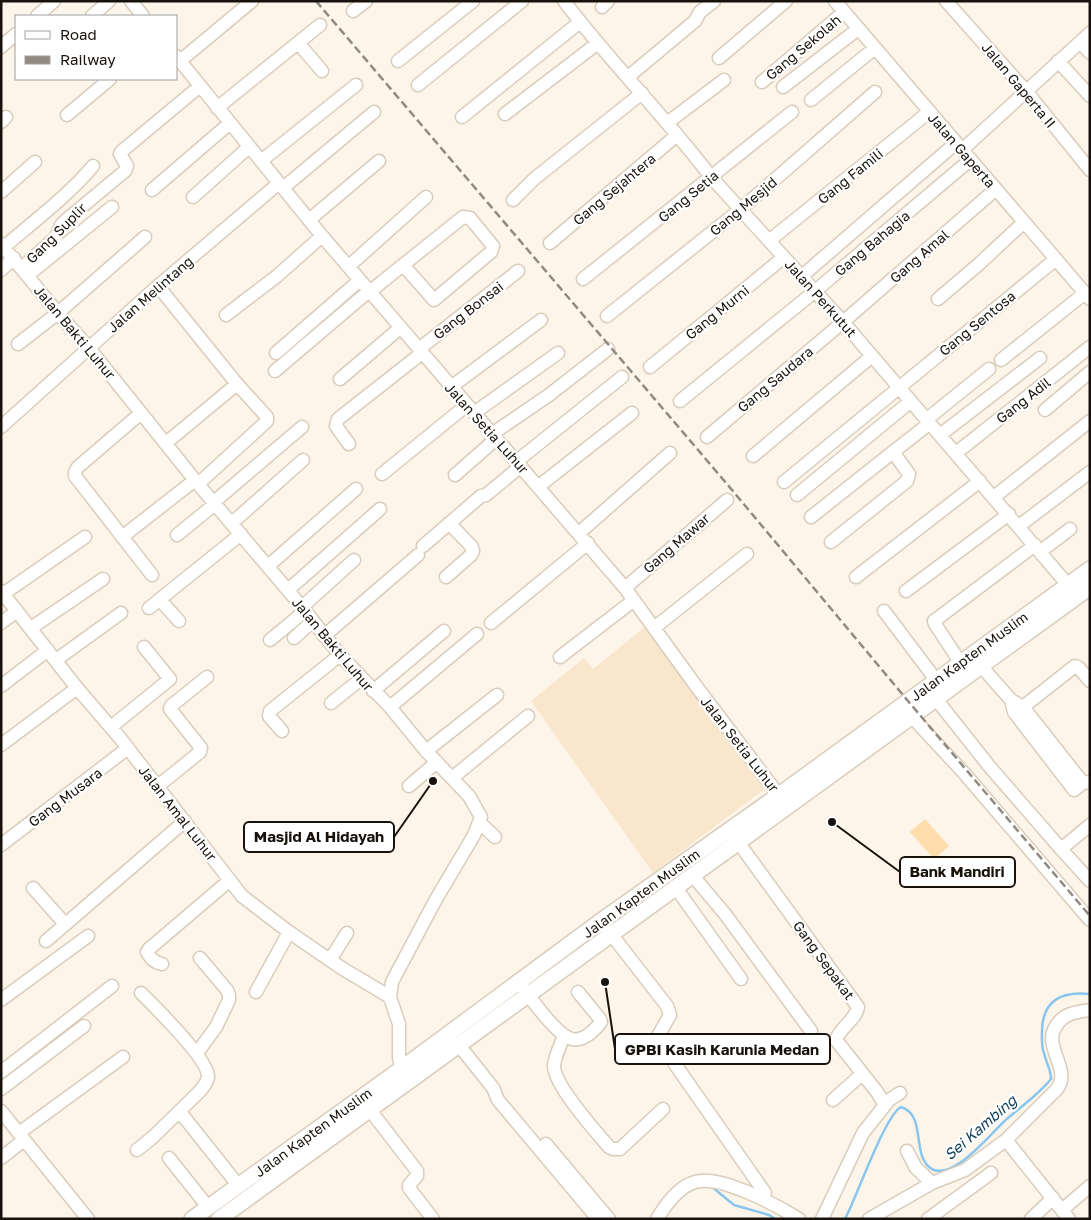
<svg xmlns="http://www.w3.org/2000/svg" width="1091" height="1220" viewBox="0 0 1091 1220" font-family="'Golos Text',sans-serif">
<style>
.built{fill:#f9e7cd}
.green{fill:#fedcab}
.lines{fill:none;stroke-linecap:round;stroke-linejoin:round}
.stream{stroke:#89c6ef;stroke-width:2.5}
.minor-casing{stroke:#d9ccba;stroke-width:15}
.major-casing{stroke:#d9ccba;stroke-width:18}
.minor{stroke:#fff;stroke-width:12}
.major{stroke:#fff;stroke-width:15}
.rail{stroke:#908a81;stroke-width:2.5;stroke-dasharray:8 4;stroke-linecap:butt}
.labels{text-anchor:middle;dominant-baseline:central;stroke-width:4.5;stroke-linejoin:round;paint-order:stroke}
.street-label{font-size:14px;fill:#17120c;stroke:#fff}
.water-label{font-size:15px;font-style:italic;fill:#0e3f5a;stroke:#fff}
.leader{fill:none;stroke:#17120c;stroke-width:2}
.callout-dot{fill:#17120c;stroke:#fff;stroke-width:2}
.callout{fill:#fff;stroke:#17120c;stroke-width:2}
.callout-label{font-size:15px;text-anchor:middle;font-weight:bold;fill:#17120c}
</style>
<rect width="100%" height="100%" fill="#fdf5ea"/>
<path class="built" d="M645,627L766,788L653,873L531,701L584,658L593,669Z"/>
<path class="green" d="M925,819L949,846L934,859L910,832Z"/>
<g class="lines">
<path class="stream" d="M712,1187L734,1205L769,1215L775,1219
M845,1219C856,1199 885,1115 901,1107C926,1115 912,1152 929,1167C951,1186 993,1130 1008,1118C1023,1105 1039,1094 1051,1079C1051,1069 1046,1063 1044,1053C1041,1046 1042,1037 1042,1030C1043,1000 1062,991 1090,994"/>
<defs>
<path id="minor" d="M131,1L143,16
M564,1C610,62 665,116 711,177L843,322L1074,592
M835,1L1090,299
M946,1L1026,91L1090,170
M602,7L608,1
M353,11L366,1
M37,16L54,1
M92,16L109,1
M1080,42L1090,53
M299,44L322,71
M1,47L16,34
M176,56L322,236L625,588L696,686L784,802
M719,58L786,1
M180,61L252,1
M398,61L473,1
M1058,61L1090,96
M628,77L695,21L700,12L714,1
M762,82L844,12
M418,85L522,1
M783,87L858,29
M811,100L875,48
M217,108L320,25
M505,114L598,43
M67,115L110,79
M462,117L580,22
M1,122L6,117
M667,123L724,80
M962,150L1090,33
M261,161L356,85
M283,188L374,112
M152,190L230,123
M1,192L35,162
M193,197L249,147
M513,200L534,179L642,93
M309,220L379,161
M770,240L929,112
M550,243L677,135
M1,244L58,313L89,348L198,484L302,607L340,655L390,707L426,751L469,796L481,817L474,835L435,901L392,982L390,997L399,1024V1057L403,1076
M4,247C34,221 68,196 93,166
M349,266L426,197
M22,268L56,237L61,225L66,220L125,171L127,166L120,154L122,151L200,86
M1,270L14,258
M28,275L112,207
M802,276L956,143
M583,279L792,112
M158,286L237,384L267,417V421L198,484
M370,292L383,281L463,217L470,218L493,246L491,252L434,300L403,265
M938,299L979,264L1024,222
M226,315L277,276L322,236
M607,316L741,209L875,92
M18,344L58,313L145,237
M419,349L518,271
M276,353L360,280
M1001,360L1085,293
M650,367L784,257
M275,371L369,291
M340,379L400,328
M451,387L541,320
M680,401L814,292L970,160
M1045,410L1090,372
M141,413L78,467L75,472V476L152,575
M474,413L558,353
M927,419L989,369
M1,427L158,286L279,183
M492,434L549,395L608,349
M940,435L1040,358
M707,437L843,322L996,189
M166,443L237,384
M349,444L336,426L338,419L422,353
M956,453L1090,347
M753,456L872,356
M517,461L622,377
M382,474L467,405
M455,475L496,439
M784,482L1056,259
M539,486L632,413
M797,495L911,401
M994,497L1090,421
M214,502L302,427
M811,517L893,452
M232,523L303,460
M1019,526L1090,472
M579,533L670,453
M177,535L215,504
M122,537L195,480
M831,542L907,481L909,474L893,452L930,423
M423,546L481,496L486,495L521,466
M1041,551L1070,529
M268,566L356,489
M446,577L471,555L473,551L472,547L449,523
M856,577L980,481
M625,588L727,500
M288,590L380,509
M1,591L77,688L120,738L242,896L289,932L340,967L390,997
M906,591L1009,514
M3,594L85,537
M160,600L179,621
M302,607L354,560
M149,608L241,534
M884,611L936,680
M1,623L17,611
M491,623L588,543
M31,628L103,579
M654,628L747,554
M324,636L418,555
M294,638L313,621
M270,640L305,611
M560,657L634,600
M56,660L121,613
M960,662L935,624L934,621L1035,545
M981,666L1011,700L1023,707L1083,783
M1,686L48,650
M373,691L444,631
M936,699L989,766L1061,849L1090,825
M1011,700L1014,712L1074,790L1083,783L1090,782
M331,703L361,679
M390,707L477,634
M1023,707L1075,666L1078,667L1090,681
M912,717L964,773L1090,920
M111,727L170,679L144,647
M282,731L269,716L270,711L340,655
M1,745L77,688
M426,751L497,695
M452,778L528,716
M158,786L200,752L201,748L170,709L171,706L207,677
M409,786L437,762
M480,823L495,837
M738,842L858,1007C856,1020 840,1027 836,1040L877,1092L885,1105
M1,845L128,748
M1061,849L1090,881
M693,876L725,914L811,1031
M33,888L65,924
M676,888L741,979
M601,921L667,1006L670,1015L658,1036L663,1047L765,1193
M46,941L185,821
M330,960L347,933
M162,964C154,962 151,959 147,952L149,949L230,880
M519,981C527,994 557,1036 572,1039C583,1042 595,1030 601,1022L600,1019L578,992
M256,992L289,932
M1,1000L88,936
M564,1036C560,1046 555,1056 554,1066C554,1085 596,1132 609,1147L613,1149H620L663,1109
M458,1044L493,1088L498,1100L598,1219
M197,1053L216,1027L229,1000V995L227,990L200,958
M1,1072L112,986
M1,1089L84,1026
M833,1100L862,1074
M370,1110L417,1171V1176L409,1185V1188L433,1219
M1,1111L88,1219
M180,1112L238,1185
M19,1133L123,1057
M1006,1140L1069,1219
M546,1144L609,1219
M137,1150L153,1137L200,1091C204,1086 207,1083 208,1077C209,1060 155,1007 141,993
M1,1158L24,1140
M169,1158L208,1207
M932,1183L965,1170L1006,1140L1057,1089C1072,1070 1042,1046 1056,1026C1064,1013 1076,1012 1090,1010
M1062,1210L1090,1186
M657,1219C666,1204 678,1187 695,1182C720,1174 778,1206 799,1219
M822,1219L863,1133L889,1100L900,1093
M869,1219L932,1183L916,1168L907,1151
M928,1219L991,1173
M1031,1219L1053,1198"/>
<path id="major" d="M192,1219L401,1069L601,921L779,795L1090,569
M219,1219L1090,587"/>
</defs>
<use href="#minor" class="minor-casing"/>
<use href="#major" class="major-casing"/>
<use href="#minor" class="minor"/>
<use href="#major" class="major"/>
<path class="rail" d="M316,1L727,484L908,701L1090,916"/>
</g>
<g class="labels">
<g class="street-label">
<text transform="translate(803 47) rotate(-40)">Gang Sekolah</text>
<text transform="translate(1019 85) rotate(50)">Jalan Gaperta II</text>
<text transform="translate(962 150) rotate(49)">Jalan Gaperta</text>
<text transform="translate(850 176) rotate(-39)">Gang Famili</text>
<text transform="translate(614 189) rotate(-40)">Gang Sejahtera</text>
<text transform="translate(688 196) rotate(-39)">Gang Setia</text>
<text transform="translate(743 206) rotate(-40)">Gang Mesjid</text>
<text transform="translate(56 233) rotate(-45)">Gang Suplir</text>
<text transform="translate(872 243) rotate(-40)">Gang Bahagia</text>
<text transform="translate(919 256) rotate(-41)">Gang Amal</text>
<text transform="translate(150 294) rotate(-41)">Jalan Melintang</text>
<text transform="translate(821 298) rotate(48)">Jalan Perkutut</text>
<text transform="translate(468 310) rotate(-38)">Gang Bonsai</text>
<text transform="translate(717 312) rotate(-39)">Gang Murni</text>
<text transform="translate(977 323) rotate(-39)">Gang Sentosa</text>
<text transform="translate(75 332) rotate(50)">Jalan Bakti Luhur</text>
<text transform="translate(775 379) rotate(-40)">Gang Saudara</text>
<text transform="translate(1023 400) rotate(-38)">Gang Adil</text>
<text transform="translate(487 428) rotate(48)">Jalan Setia Luhur</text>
<text transform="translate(676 543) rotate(-41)">Gang Mawar</text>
<text transform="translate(333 644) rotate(50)">Jalan Bakti Luhur</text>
<text transform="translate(969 656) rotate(-36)">Jalan Kapten Muslim</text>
<text transform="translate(740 744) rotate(52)">Jalan Setia Luhur</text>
<text transform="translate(65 797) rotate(-37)">Gang Musara</text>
<text transform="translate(178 813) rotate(52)">Jalan Amal Luhur</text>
<text transform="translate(641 893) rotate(-36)">Jalan Kapten Muslim</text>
<text transform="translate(824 960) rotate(54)">Gang Sepakat</text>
<text transform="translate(313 1132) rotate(-36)">Jalan Kapten Muslim</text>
</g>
<g class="water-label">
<text transform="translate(980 1127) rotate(-41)">Sei Kambing</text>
</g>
</g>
<path class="leader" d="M433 781L394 837M832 822L900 872M605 982L615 1049"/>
<g class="callout-dot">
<circle cx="433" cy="781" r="5"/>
<circle cx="832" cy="822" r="5"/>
<circle cx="605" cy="982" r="5"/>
</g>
<g class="callout">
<rect x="244" y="822" width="150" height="30" rx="5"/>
<rect x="900" y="857" width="115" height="30" rx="5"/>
<rect x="615" y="1034" width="215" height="30" rx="5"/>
</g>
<g class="callout-label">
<text x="319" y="842">Masjid Al Hidayah</text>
<text x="957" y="877">Bank Mandiri</text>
<text x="722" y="1055">GPBI Kasih Karunia Medan</text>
</g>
<rect width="1091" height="1220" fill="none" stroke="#17120c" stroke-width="5"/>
<rect x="15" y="15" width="162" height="65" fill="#ffffff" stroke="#a2a09e"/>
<rect x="25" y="31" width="25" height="8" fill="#ffffff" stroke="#a2a09e"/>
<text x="60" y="40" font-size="15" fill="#17120c">Road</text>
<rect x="25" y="56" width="25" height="8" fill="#908a81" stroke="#a2a09e"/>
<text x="60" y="65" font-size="15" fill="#17120c">Railway</text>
</svg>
